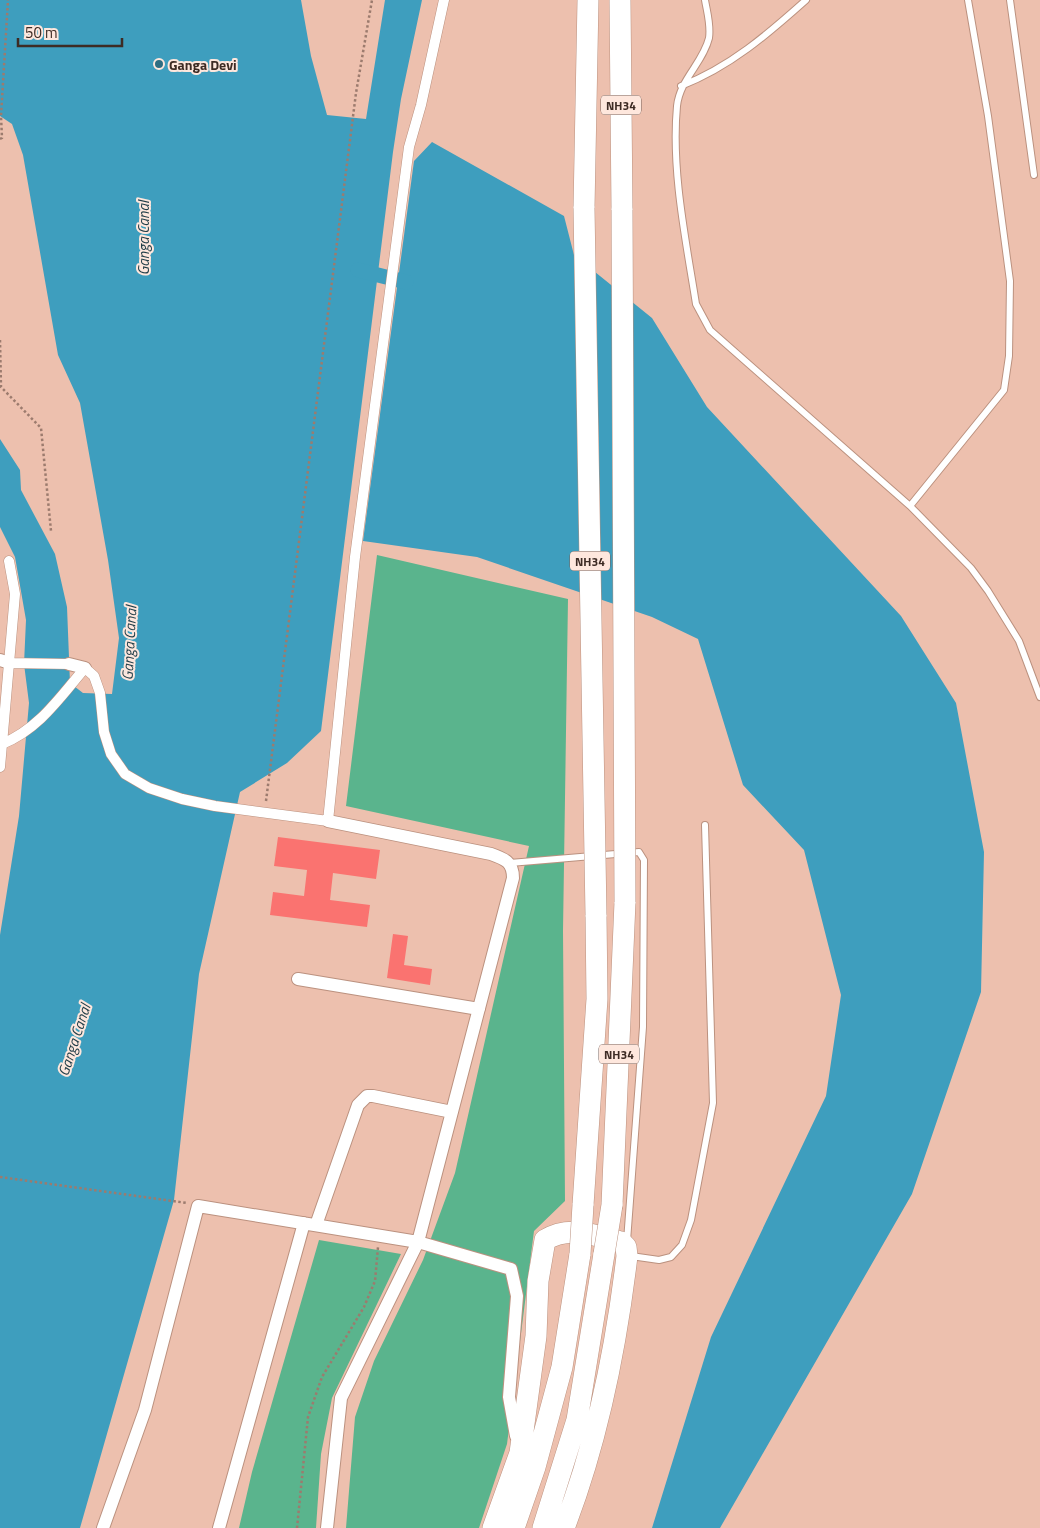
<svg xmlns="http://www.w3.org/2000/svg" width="1040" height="1528" viewBox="0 0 1040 1528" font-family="'Titillium Web',sans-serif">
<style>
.green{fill:#5ab48d}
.water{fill:#3e9ebe}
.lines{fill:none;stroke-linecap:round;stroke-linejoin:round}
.canal{stroke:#3e9ebe;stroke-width:15}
.building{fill:#fa7370}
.service-casing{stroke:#bb917f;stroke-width:8}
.pedestrian-casing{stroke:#bb917f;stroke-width:11}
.minor-casing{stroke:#bb917f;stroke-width:14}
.trunk-casing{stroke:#bb917f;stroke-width:22}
.path{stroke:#9c7b6e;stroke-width:2.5;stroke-dasharray:2.5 2.5;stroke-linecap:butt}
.service{stroke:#fff;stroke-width:6}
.pedestrian{stroke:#fff;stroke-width:10}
.minor{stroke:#fff;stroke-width:12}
.trunk{stroke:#fff;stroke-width:21}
.trunk-bridge-casing{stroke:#bb917f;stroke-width:22;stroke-linecap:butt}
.trunk-bridge{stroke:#fff;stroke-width:21}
.poi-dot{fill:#2e6d82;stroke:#fee7dd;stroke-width:2}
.labels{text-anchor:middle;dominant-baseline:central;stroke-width:4;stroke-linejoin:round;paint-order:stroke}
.shield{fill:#fee7dd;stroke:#77635c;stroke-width:1}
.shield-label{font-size:12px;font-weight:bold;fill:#3d2b24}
.poi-label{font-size:14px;font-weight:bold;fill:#3d2b24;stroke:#fee7dd;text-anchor:start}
.water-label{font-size:15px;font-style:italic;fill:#1f3c47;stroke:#fee7dd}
</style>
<rect width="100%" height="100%" fill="#edc0ae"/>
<path class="green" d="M377,555L568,599L563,931L565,1201L534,1231L507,1444L479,1528H346L355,1417L374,1361L423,1260L455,1173L529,846L346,806Z
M319,1240L401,1254L332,1398L321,1454L316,1528H239L252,1472Z"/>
<path class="water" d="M0,0H301L311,56L327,115L366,119L385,0H422L401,99L393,152L321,731L287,763L240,792L199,974L174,1200L80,1528H0V935L19,816L29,703L24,664L26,620L15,557L0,527V439L20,470L21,490L55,554L67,607L70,683L83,693L112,694L119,638L108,560L80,403L58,355L23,155L12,124L0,116Z
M432,142L564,216L574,255L652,318L707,407L901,616L956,703L984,852L981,992L912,1194L720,1528H652L711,1337L826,1096L841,995L804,850L743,785L698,639L652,617L477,557L363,541L414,161Z"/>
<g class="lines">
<path class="canal" d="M358,270L406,282"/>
</g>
<path class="building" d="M278,837L380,850L376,879L333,873L330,900L370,905L367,927L270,915L273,892L304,896L307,870L274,866Z
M393,934L408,936L404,965L432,969L430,985L387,978Z"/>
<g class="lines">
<defs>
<path id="service" d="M705,0C707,12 711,25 709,38C703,63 680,79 677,106C671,170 686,241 696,304L710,330L910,506L971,568L988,591L1019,641L1040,697
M1010,0L1034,175
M681,86C730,67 768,34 806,0
M910,506L1004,390L1009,356L1010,281L988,116L968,0
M510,863L639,852L644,860L643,1027L627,1241
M631,1256L659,1260L671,1257L682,1245L691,1220L713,1103L705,825"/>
<path id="pedestrian" d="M10,663L69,664
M2,744C39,729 60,697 85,668L94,676L100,693L104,732L111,754L125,774L149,788L182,799L215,806L328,821L355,557L409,147L421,105L444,0
M0,767L15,594L9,561"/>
<path id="minor" d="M0,660L10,663
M69,664L85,668
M298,979L479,1009
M316,1225L358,1105L367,1096H373L452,1112
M103,1528L145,1410L198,1206L418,1242L511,1269L517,1296L509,1397L516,1436
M219,1528L304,1223
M327,1528L341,1398L418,1242L513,878C513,862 505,859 491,854L328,821"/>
<path id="trunk" d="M620,0L622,210
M584,208L588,0
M583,1205L597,999L596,915
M612,1205L625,902
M493,1528L520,1453L536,1336L538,1281L545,1240C569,1225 594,1235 621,1242L626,1247L627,1256C616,1349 598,1440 564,1528
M514,1528L535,1467L562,1367L580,1254
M543,1528L577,1420L604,1254"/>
</defs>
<use href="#service" class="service-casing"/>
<use href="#pedestrian" class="pedestrian-casing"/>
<use href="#minor" class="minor-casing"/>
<use href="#trunk" class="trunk-casing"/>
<path class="path" d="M0,139L2,138L1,116L8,0
M0,340L1,387L41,428L51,531
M266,801L356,93L372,0
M0,1177L187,1203
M297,1528L308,1417L322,1377L364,1307L375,1281L378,1247"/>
<use href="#service" class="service"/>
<use href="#pedestrian" class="pedestrian"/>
<use href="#minor" class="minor"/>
<use href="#trunk" class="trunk"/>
<defs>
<path id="trunk-bridge" d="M584,208L596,915
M622,210L625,902
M580,1254L583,1205
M604,1254L612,1205"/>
</defs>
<use href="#trunk-bridge" class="trunk-bridge-casing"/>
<use href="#trunk-bridge" class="trunk-bridge"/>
</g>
<circle class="poi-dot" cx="159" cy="64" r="5"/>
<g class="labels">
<g class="shield">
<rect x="601" y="95.5" width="40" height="19" rx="4"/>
<rect x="570" y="551.5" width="40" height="19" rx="4"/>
<rect x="599" y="1044.5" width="40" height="19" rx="4"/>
</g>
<g class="shield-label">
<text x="621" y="105">NH34</text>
<text x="590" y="561">NH34</text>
<text x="619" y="1054">NH34</text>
</g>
<g class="poi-label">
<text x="169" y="64">Ganga Devi</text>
</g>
<g class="water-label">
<text transform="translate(143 238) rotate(-90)">Ganga Canal</text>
<text transform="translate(129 643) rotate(-87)">Ganga Canal</text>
<text transform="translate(74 1040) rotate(-72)">Ganga Canal</text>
</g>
</g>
<path d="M18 38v8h104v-8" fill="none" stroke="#3d2b24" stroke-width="2.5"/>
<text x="25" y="38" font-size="15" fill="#3d2b24" stroke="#fee7dd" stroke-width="4" paint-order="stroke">50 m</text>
</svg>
